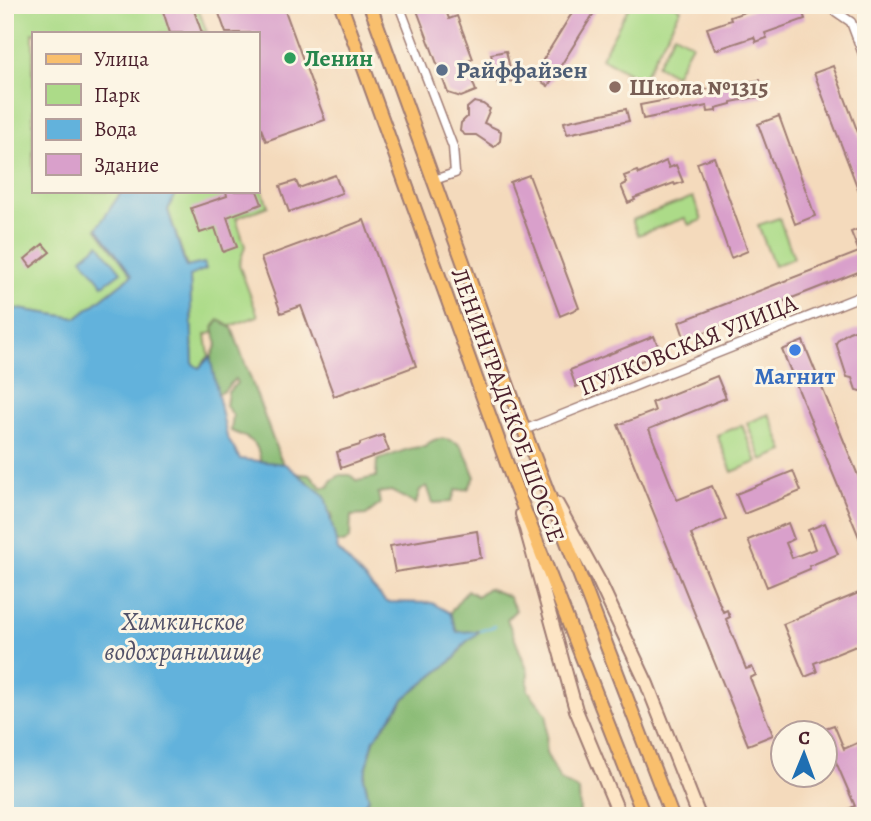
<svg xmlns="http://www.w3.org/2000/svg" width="871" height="821" viewBox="0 0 871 821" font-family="Alegreya,serif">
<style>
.green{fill:#acdb88;stroke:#7b7d5a;stroke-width:2}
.forest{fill:#89bb74;stroke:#6a6d50;stroke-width:2}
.water{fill:#62b2dc;stroke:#566884;stroke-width:2}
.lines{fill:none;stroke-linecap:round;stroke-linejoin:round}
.stream{stroke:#62b2dc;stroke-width:2.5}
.building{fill:#d9a0cb}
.street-casing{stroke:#9f7c74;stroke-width:11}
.secondary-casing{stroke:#9f7c74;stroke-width:16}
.primary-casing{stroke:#9f7c74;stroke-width:16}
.street{stroke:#fff;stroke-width:8}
.secondary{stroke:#fde5c5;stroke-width:12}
.primary{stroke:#f9bf6d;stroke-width:12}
.leisure-dot{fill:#2e9e5b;stroke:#fcf5e5;stroke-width:2.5}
.service-dot{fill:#5c6f8a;stroke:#fcf5e5;stroke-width:2.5}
.education-dot{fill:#8d6e63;stroke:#fcf5e5;stroke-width:2.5}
.shop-dot{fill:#3f7fe0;stroke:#fcf5e5;stroke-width:2.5}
.labels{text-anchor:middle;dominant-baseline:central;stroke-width:6;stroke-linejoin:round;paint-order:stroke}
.leisure-label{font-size:24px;font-weight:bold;fill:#27864d;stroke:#fcf5e5;text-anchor:start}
.service-label{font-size:24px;font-weight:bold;fill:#4e5e75;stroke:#fcf5e5;text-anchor:start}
.education-label{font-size:24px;font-weight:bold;fill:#785e54;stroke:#fcf5e5;text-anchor:start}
.street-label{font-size:24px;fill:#4a1f2b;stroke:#fcf5e5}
.shop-label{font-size:24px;font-weight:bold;fill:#366cbe;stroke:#fcf5e5}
.water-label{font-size:26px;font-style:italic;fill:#525269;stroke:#fcf5e5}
</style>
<rect width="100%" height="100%" fill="#fcf5e5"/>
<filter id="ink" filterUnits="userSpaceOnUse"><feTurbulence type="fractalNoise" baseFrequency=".0143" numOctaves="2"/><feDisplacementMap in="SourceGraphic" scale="14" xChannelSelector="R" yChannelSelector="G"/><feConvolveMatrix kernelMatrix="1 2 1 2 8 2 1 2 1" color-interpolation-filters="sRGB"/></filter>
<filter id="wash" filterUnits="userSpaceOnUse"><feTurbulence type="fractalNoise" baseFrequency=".00686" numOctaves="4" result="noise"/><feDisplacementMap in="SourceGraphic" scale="28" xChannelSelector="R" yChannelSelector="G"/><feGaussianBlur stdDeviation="1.57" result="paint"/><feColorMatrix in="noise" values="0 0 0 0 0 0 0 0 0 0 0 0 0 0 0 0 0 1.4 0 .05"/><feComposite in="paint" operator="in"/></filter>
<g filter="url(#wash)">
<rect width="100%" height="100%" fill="#f4dabc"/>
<path class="green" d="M5,5H197L207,33H33V191H122L97,229L132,275L77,318L5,307Z
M630,5H674L681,9L642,80L601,58Z
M674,34L692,44L675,75L657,65Z
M257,176L268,206L236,218L245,246L239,265L258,316L206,335L209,356L199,368L193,365L190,275L206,269L187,267L168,210L175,191H257Z
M693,197L702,220L689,225L685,218L638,235L632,220Z
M779,218L794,258L774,266L758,225Z
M769,414L784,451L762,460L747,423Z
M742,425L757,462L732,472L717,435Z"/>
<path class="forest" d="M219,320L232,328L278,453L288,473L311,475L321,487H329L331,481L340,475H350L357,481L376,477L377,460C394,456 408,446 425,447C434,434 457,437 464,451C469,459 471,469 475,477L468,489L456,490L451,502L433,503L427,486L420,490L416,504L391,491L378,493L380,504L366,515L351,516L350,538L344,543L336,542L330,531L332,514L262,470C258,443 257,441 231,431L233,415L226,406L228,392L237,383L235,379L224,391L215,395C211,375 206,363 217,345L213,327Z
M488,588L508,596L516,610L507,619L528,672V690L547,715L546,753L560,780L579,790L580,815L353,816L369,799L364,778L374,740L405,698L455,658L465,643L478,632L457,633L450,613L467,590L477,596Z"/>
<path class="water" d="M122,191H176L168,210L186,267L204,263L206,269L190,276L193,364L199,368L210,357L227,437L240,459L285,464L325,496L338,550L386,602L432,603L450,613L457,632L480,631L465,643L455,658L405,698L374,740L364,778L369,799L353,816H5V307L77,318L132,275L97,228Z
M99,244L121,272L103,285L82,258Z"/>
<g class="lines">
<path class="stream" d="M480,631L495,626"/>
</g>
<g id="blocks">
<path class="building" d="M161,5H192L202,33H170Z
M216,5H283L325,120L266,141L257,118V33H226Z
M415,5H444L449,19L457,16L473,59L465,62L476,91L461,97L448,93Z
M577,5H599L548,86L533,76Z
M765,5H800L805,19L765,33L767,38L756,42L754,37L715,50L707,28L731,20L730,17Z
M506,51L513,81L498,85L491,54Z
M833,66L866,154V210L814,73Z
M760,80L763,96L731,102V104L716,108V111L708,112L707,106L643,119L640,105L704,93L703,90Z
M474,102L483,104L490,109L484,123L501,131L500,141L494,147L476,135H465L460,131L461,123L467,117V108Z
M626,109L629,121L567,134L564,122Z
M779,116L815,216L795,224L758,124Z
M714,157L748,251L731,258L697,163Z
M666,161L669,168L676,165L683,182L675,185L674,183L634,198L635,200L628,203L621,186L627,183L624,176L637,171L639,174Z
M335,175L342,193L289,212L280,186L296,181L299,188Z
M529,175L579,308L560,316L510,182Z
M226,191H257L262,204L227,217L237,247L223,252L215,228L200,233L191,208L227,196Z
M364,220L416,366L334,396L301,306L281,313L261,258Z
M866,226V269L685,340L679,322L859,252L851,232Z
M43,244L50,252L31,267L25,259Z
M866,326V392L856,390L852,378L847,377L836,343L840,338L849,332Z
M654,336L661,353L576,387L570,370Z
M803,341L866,495V554L782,350Z
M717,376L726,398L649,429L677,500L712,486L726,519L691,534L723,612L727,610L730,617L726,619L746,669L752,667L756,675L750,678L773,735L748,745L618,425L655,411L652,402Z
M383,435L389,451L341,468L337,452L360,445V443Z
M793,471L801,491L744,514L736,494Z
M788,523L794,539L786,543L792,558L815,549L808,530L825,523L838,554L809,566L810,569L767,587L748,540Z
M477,531L481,558L395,572L390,546Z
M866,590V642L814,663L817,672L805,677L783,624Z
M834,725L844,749L866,739V816H833L855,806L836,762L825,766V728Z"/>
</g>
</g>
<g filter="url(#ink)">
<use href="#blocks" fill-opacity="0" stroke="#9f7c74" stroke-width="2"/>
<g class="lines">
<defs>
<path id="street" d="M399,5L453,147L455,173L434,180
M832,5L835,11L851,22L866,62
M524,430L866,294"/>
<path id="secondary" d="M557,504L599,581L647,684L699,816
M522,514L576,710L620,816"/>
<path id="primary" d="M341,5L515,486L644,816
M370,5L524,430L672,816"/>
</defs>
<use href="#street" class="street-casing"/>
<use href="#secondary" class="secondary-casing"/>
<use href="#primary" class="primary-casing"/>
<use href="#street" class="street"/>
<use href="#secondary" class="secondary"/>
<use href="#primary" class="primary"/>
</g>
</g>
<circle class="leisure-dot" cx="290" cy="58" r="7"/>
<circle class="service-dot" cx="442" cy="70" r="7"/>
<circle class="education-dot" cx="615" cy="87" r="7"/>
<circle class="shop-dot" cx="795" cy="350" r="7"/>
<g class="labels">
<g class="leisure-label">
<text x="304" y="58">Ленин</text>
</g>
<g class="service-label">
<text x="456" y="70">Райффайзен</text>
</g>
<g class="education-label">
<text x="629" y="87">Школа №1315</text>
</g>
<g class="street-label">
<text transform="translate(688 345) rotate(-22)">ПУЛКОВСКАЯ УЛИЦА</text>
<text transform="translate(508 405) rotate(70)">ЛЕНИНГРАДСКОЕ ШОССЕ</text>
</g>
<g class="shop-label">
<text x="795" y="376">Магнит</text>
</g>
<g class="water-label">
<text x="183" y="621">Химкинское<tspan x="183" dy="30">водохранилище</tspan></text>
</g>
</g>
<rect width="871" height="821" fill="none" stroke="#fcf5e5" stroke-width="28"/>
<rect x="32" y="32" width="228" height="161" fill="#fcf5e5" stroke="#b59f9b" stroke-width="2"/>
<rect x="46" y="54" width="35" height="10" fill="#f9bf6d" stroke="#b59f9b" stroke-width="2"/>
<text x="94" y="66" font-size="21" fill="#4a1f2b">Улица</text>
<rect x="46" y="84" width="35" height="21" fill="#acdb88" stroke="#b59f9b" stroke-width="2"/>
<text x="94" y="102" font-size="21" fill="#4a1f2b">Парк</text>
<rect x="46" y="119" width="35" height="21" fill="#62b2dc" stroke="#b59f9b" stroke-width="2"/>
<text x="94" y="136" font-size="21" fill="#4a1f2b">Вода</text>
<rect x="46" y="154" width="35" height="21" fill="#d9a0cb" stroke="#b59f9b" stroke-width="2"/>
<text x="94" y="172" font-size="21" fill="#4a1f2b">Здание</text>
<g transform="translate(804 754) rotate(1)"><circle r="33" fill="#fcf5e5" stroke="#b59f9b" stroke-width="2"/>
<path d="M0-5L12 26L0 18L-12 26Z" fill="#1f6fb2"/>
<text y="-10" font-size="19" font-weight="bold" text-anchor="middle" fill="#4a1f2b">С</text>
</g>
</svg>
